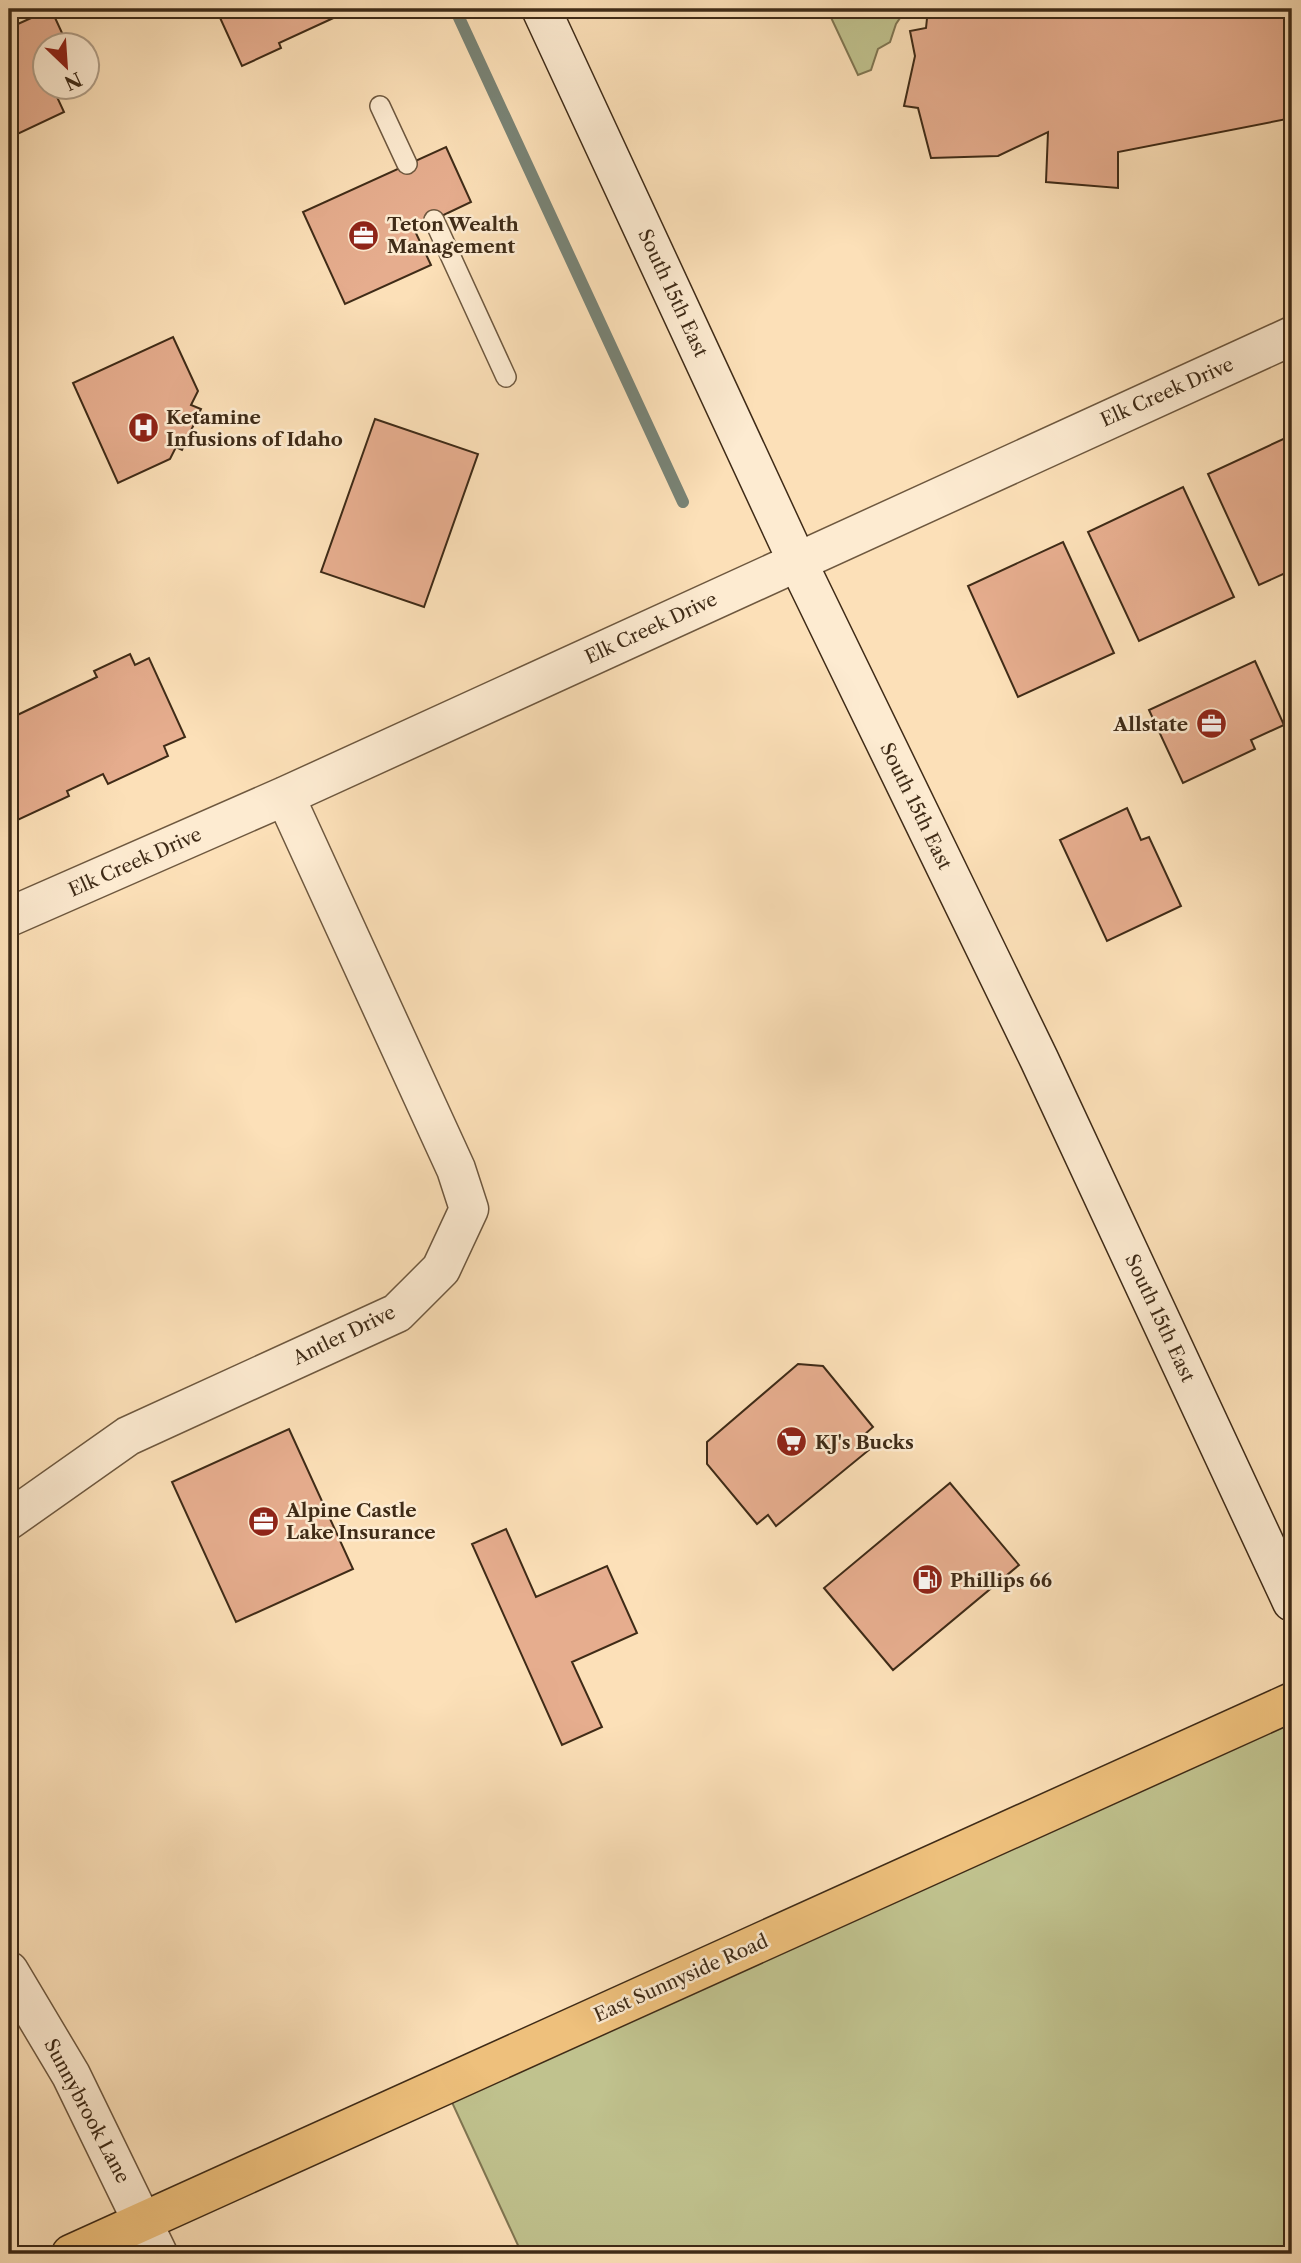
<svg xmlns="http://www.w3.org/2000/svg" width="1301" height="2263" viewBox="0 0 1301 2263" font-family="'Libre Caslon Text',serif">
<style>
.green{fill:#c0c28e;stroke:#807652;stroke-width:2}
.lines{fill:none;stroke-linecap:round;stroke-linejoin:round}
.stream{stroke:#798375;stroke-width:12}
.building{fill:#e6ad8e;stroke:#3f2b17;stroke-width:2}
.service-casing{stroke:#6e583f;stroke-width:22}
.minor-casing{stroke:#6e583f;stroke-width:41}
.secondary-casing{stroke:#3f2b17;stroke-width:41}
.primary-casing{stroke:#3f2b17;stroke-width:41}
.service{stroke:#fdebd1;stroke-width:19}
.minor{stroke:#fdebd1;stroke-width:38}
.secondary{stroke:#fdebd1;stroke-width:38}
.primary{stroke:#eec07c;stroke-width:38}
.labels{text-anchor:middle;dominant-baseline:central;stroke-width:5;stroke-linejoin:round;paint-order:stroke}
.poi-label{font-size:19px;font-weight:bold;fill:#3f2b17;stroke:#fdebd1;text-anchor:start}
.street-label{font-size:19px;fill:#3f2b17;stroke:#fdebd1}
</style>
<rect width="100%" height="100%" fill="#fce0b8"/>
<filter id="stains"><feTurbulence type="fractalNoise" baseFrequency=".00286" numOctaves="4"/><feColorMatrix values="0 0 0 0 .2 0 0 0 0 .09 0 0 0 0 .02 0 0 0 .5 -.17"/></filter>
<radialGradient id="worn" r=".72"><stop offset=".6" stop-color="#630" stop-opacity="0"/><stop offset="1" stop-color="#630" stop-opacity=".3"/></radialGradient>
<path class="green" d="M827,9H900L902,15L896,24L890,42L878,49L871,70L858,75Z
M1292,1702V2254H522L444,2085Z"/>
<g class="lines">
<path class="stream" d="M455,9L683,502"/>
</g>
<path class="building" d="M51,9L68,46H46V88H68L70,91L57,97L64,112L9,138V28Z
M216,9H353L279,43L281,48L242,66Z
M928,9H1133L1132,13L1154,9H1292V118L1118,152V188L1046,182L1048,132L998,156L931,158L918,108L904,106L915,56L910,31L926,28Z
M446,147L471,202L414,229L431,265L345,304L303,212Z
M173,337L198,391L191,405L201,409L182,450L176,447L170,459L118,483L73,383Z
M375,419L478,454L424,607L321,572Z
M1292,435V570L1259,585L1208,474Z
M1183,487L1234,597L1139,641L1088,532Z
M1063,542L1114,653L1018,697L968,586Z
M130,654L135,665L149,658L185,737L164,746L168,756L108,784L103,774L67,791L69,796L9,824V719L97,677L94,671Z
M1255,661L1284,725L1251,740L1255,749L1183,783L1149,710Z
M1127,808L1141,840L1149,837L1181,906L1107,941L1060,840Z
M798,1364L823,1366L873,1427L865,1434L875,1445L776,1526L768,1515L757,1524L707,1464V1442Z
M289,1429L353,1569L236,1622L172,1482Z
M950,1483L1019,1565L893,1670L824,1588Z
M506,1529L536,1597L607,1566L637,1633L572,1662L602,1727L562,1745L472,1544Z"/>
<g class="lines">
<defs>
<path id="service" d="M380,106L407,164
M434,220L506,377"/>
<path id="minor" d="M9,917L285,796L1292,336
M9,1520L128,1436L397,1313L441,1269L469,1209L456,1169L285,796
M9,1971L71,2075L158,2254"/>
<path id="secondary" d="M541,9L797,561L1039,1059L1292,1602"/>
<path id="primary" d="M71,2254L1292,1702"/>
</defs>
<use href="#service" class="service-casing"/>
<use href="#minor" class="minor-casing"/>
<use href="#secondary" class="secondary-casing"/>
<use href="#primary" class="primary-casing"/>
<use href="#service" class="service"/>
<use href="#minor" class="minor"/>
<use href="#secondary" class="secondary"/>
<use href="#primary" class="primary"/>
</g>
<defs>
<symbol id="office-disc" viewBox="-11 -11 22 22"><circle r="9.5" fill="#8f2418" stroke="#fdebd1"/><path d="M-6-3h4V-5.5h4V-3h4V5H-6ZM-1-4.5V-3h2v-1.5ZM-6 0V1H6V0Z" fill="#fff"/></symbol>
<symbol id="hospital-disc" viewBox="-11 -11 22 22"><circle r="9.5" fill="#8f2418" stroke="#fdebd1"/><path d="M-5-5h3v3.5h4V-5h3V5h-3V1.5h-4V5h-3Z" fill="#fff"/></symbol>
<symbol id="supermarket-disc" viewBox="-11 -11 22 22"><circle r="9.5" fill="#8f2418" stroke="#fdebd1"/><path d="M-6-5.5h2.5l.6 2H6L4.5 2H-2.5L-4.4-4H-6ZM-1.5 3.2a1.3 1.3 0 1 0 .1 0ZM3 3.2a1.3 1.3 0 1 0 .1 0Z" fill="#fff"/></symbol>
<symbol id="fuel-disc" viewBox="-11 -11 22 22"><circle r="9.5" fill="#8f2418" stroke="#fdebd1"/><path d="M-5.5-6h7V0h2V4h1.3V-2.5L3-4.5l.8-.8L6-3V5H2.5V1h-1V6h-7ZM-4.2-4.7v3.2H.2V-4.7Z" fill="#fff"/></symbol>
</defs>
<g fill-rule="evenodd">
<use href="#office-disc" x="346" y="218" width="35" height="35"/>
<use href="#hospital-disc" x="126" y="410" width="35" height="35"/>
<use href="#office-disc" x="1194" y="706" width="35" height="35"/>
<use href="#supermarket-disc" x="774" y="1424" width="35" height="35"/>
<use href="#office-disc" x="246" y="1504" width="35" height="35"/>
<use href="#fuel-disc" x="910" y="1562" width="35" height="35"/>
</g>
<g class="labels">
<g class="poi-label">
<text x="387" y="224">Teton Wealth<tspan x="387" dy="22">Management</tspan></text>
<text x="166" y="417">Ketamine<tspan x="166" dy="22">Infusions of Idaho</tspan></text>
<text x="1188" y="724" text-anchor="end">Allstate</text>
<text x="815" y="1442">KJ's Bucks</text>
<text x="286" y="1510">Alpine Castle<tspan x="286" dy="22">Lake Insurance</tspan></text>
<text x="950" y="1580">Phillips 66</text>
</g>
<g class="street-label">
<text transform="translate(673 293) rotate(65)">South 15th East</text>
<text transform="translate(1167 392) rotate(-24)">Elk Creek Drive</text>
<text transform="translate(651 628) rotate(-25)">Elk Creek Drive</text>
<text transform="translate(916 806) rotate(64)">South 15th East</text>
<text transform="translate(135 862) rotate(-24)">Elk Creek Drive</text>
<text transform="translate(1160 1318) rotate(65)">South 15th East</text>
<text transform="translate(344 1335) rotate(-26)">Antler Drive</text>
<text transform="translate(681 1978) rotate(-24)">East Sunnyside Road</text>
<text transform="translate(87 2111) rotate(62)">Sunnybrook Lane</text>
</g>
</g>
<rect width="1301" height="2263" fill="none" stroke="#fce0b8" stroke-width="35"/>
<rect x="10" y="10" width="1280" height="2242" fill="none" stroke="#3f2b17" stroke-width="3.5"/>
<rect x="18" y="18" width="1266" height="2228" fill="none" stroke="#3f2b17" stroke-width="2"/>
<g transform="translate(66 66) rotate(155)"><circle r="33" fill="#fdebd1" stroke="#b19e87" stroke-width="2"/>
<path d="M0-5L12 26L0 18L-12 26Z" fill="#8f2418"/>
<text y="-10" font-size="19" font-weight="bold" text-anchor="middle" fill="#3f2b17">N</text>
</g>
<rect width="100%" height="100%" filter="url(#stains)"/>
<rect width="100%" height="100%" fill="url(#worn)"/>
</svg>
